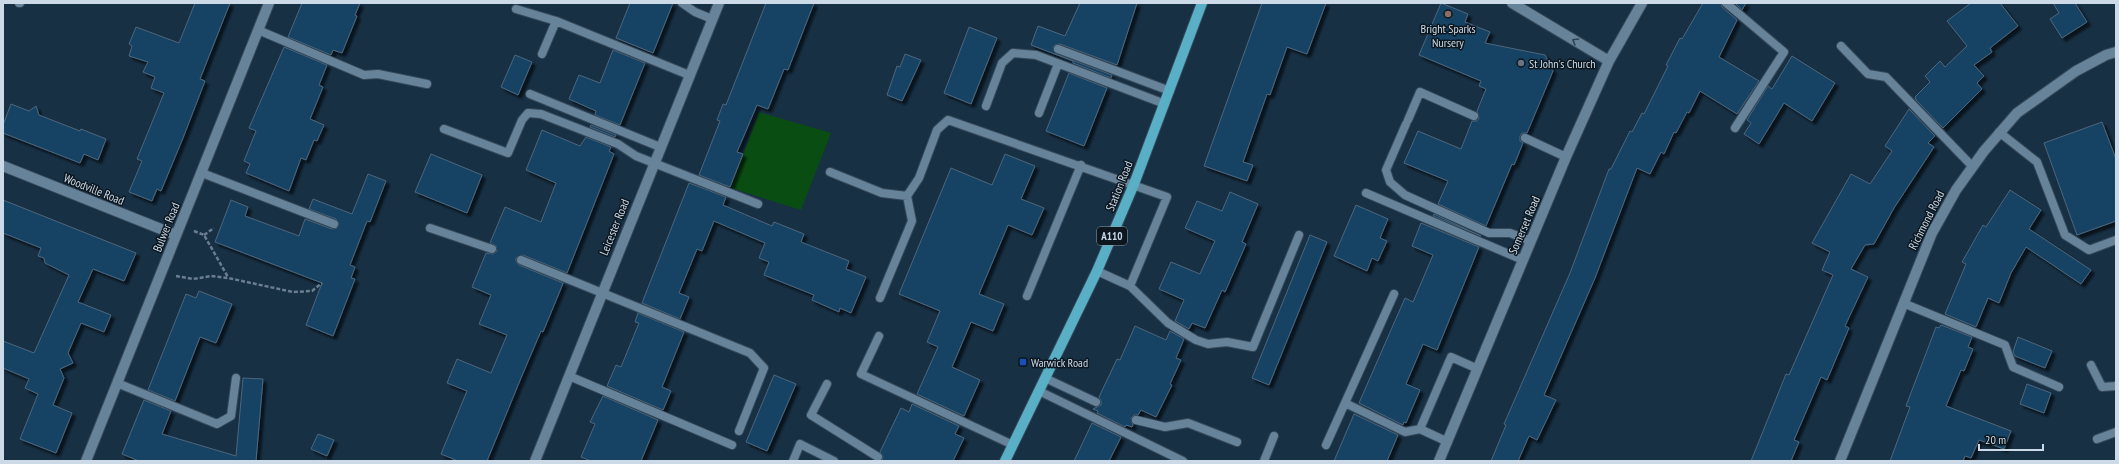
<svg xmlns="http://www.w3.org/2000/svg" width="2119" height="464" viewBox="0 0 2119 464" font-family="'PT Sans Narrow',sans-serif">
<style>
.green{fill:#0a4d13}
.building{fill:#194363;stroke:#4c667d;filter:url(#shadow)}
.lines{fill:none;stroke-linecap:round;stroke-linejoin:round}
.lane-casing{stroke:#364a5a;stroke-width:10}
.street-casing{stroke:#364a5a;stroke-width:12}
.primary-casing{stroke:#364a5a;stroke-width:12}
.path{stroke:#6a7e8f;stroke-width:2.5;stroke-dasharray:4 2;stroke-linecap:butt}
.lane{stroke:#67839a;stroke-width:8}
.street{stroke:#67839a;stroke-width:10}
.primary{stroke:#59afc5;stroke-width:10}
.oneway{stroke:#304251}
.education-dot{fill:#8d6e63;stroke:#0c1720;stroke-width:1.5}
.worship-dot{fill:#6b7280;stroke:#0c1720;stroke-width:1.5}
.transit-dot{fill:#1a4fb4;stroke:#0c1720;stroke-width:1.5}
.labels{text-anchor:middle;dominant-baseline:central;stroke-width:3;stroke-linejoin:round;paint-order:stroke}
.shield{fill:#0c1720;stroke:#92a0ab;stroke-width:1}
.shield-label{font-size:11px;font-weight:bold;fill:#ccdae7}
.poi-label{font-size:12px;fill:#ccdae7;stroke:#0c1720;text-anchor:start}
.street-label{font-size:12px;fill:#ccdae7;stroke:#0c1720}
</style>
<defs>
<filter id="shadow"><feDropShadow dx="3.5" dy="3.5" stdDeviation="1" flood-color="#0009"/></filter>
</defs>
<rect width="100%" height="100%" fill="#173044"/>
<path class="green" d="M759,112L831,133L801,210L731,188Z"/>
<path class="building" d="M195,3H230L200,79L205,81L183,138L161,191L157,189L152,201L129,192L142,161L137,159L164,93L151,88L155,77L143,72L148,62L129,56L132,46L129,44L136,27L179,43Z
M302,3H360L355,15L357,16L342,53L333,50L331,55L288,37Z
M630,3H673L653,53L616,38Z
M766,3H814L788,70L784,69L768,109L757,105L737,152L743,154L730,187L699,175L720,121L717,120L723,104L726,105Z
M1080,3H1137L1117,65L1060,44L1055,45L1053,47L1056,54L1112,75L1111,78L1073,63V61L1031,45L1038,26L1065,36Z
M1262,3H1326L1307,54L1287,47L1270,95L1267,94L1243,162L1253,165L1247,181L1204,166Z
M1441,3L1468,14L1465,22L1490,32L1485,43L1545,55L1553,71L1527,133H1522L1520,136V141L1523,143L1514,165L1512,164L1486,226L1438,204L1448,181L1404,163L1418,131L1461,149L1472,121H1477L1479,118L1477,111L1486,89L1479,86L1481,81L1419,55Z
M1703,3H1721L1722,7L1737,20L1719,57L1759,81L1737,114L1700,91L1689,113L1687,112L1676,133L1674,132L1664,154L1661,152L1650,174L1637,168L1595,278L1544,395L1556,400L1537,440L1529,436L1518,461H1491L1506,425L1504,424L1570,273L1609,169H1611L1630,131L1632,132L1642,113L1644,114L1668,66L1666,65L1680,38L1682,39Z
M1735,3H1746L1742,10Z
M1971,3H2000L2018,26L1990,48L1992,52L1974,65L1984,76L1977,83L1982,89L1943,128L1916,100L1915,97L1930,82L1925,76L1940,61L1945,67L1967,46L1947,21Z
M2053,3H2075L2087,22L2062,38L2050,19L2059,13Z
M969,27L997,38L971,104L944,93Z
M284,47L327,65L319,85L323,87L310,119L324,125L317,141L314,140L306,160L301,158L289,191L246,173L250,164L244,161L256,131L249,128Z
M613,50L645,63L620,125L595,115L596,111L569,99L579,75L600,83Z
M905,54L921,60L902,101L887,95L897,66L900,67Z
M515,55L532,62L518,95L501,87Z
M1792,56L1835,83L1812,121L1784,103L1759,144L1744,134L1751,123L1747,120L1768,86L1772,89Z
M1069,73L1107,88L1084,146L1046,131Z
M11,104L29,111L36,106L39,115L80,131L81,129L106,139L98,160L84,154L80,163L3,133V125Z
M1909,109L1935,136L1928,143L1934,147L1894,208L1874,244L1865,245L1851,269L1868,277L1845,326L1849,328L1827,380L1821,377L1794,440L1799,442L1791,461H1751L1786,374L1789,375L1833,275L1822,270L1830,252L1812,243L1851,174L1870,184L1892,151L1885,146Z
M2102,122L2116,159V221L2077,235L2044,143Z
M591,125L616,135L615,137L590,127Z
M542,130L580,146L586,137L611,147L609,151L614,154L567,273L523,255L516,258V261L519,265L563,283L562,286L543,332L541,331L521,378L487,461H458L441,454L467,391L447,383L457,359L491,373L507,335L479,324L491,295L472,287L486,253L493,254L497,251L496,246L490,243L505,207L541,222L556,183L526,170Z
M431,154L482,175L467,213L415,192Z
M1005,154L1035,166L1021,199L1044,208L1032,235L1008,225L979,294L1004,304L993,331L971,322L952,367L980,380L964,416L917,394L938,347L927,342L940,311L899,294L951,168L992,185Z
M368,174L386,181L370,222L367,221L350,265L355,267L351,278L355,279L333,336L306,325L322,283L215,242L231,200L248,207L245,216L299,236L305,219L332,229L337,228L339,224L336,219L309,209L313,199L352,214Z
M689,183L726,197L723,205L772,226L774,222L804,234L801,242L849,261L846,269L866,277L851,313L840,308L839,312L812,300L814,295L764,275L769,262L759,258L765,243L714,221L702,251L697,249L679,293L689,297L680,319L642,303Z
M2010,190L2041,210L2029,229L2091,270L2081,284L2026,247L2011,273L1999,303L1988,298L1976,327L1945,314L1966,264L1962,262L1983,225L1986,227Z
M1230,192L1258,204L1242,242L1246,244L1225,292L1222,290L1205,328L1192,323L1189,329L1175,321L1184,300L1159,289L1171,262L1200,274L1215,241L1185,228L1197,201L1222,211Z
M3,200L136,253L124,281L93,269L78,302L111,315L104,332L81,323L68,353L73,363L60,369L64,378L53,405L72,413L56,453L20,439L38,394L25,388L29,379L3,368V341L34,353L69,275L45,263L44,258L38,256L41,248L3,233Z
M1356,205L1388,219L1380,238L1387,241L1378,261L1372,258L1367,271L1334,256Z
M1434,214L1481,236L1433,216Z
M1421,223L1479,247L1437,350L1423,344L1406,384L1420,390L1406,423L1404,422L1403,425L1359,403L1405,298L1413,302L1433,255L1412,246Z
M1310,235L1327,242L1269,385L1252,378Z
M199,291L232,304L216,343L200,337L175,401L148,390L186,294L196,298Z
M638,313L684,332L662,387L671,391L663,410L607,386L616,365L621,367L639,323L635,322Z
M1941,325L1972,337L1968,347L1973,349L1964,371L1961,370L1946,406L2011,431L2004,449L1979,440L1971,458L1965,456L1963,461H1890L1910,407L1906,406L1936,327L1939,328Z
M1135,326L1166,340L1170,331L1184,339L1176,358L1181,360L1170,384L1172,385L1156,417L1141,410L1138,415H1134L1131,418L1133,425L1132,427L1126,425L1125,427L1097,413L1098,411L1093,409L1101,405V401L1099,397L1117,359L1120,360Z
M2018,337L2052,351L2045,368L2015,356L2013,352Z
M774,375L796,384L767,451L746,442Z
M243,378L263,379L256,461H139L122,454L144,400L171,411L162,434L236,456Z
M2027,384L2051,393L2044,413L2020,404Z
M603,396L658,420L641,461H591L581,457L595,424L590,422Z
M912,404L959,426L955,434L964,438L953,461H882L883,457L880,452L901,408L909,412Z
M1354,414L1398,435L1387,461H1334Z
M1092,423L1121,437L1109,461H1074Z
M318,434L334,440L327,456L311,449Z"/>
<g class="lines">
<defs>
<path id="lane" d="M19,3H20
M682,3L695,12L712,19
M1726,3L1784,52L1735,128
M516,9L556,21L689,75
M258,30L364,75L378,74L427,84
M1841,46L1868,74L1886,77L1972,166
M1058,49L1170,91
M542,54L556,21
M530,94L660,147
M986,106L1002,63L1013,53L1036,55L1165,104
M1039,113L1058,64
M1408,120L1420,92L1474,116
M1406,124L1386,170L1390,182L1405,195L1489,233H1510L1531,241
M444,129L508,153L522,120L528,113L541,114L618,144L636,156L758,204
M1999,132L2037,162L2065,235L2089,250L2116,240
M1525,138L1566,157
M830,172L882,193L907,196L919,178L937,130L948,120L1167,197L1130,286
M202,173L334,224
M1366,193L1523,260
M430,228L492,249
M521,260L750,353L764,368L739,431
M1097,271L1130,286L1168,323L1196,340L1208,344L1227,342L1253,347L1299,235
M1027,296L1081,165
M880,298L912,221L907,196
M1903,303L2005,345L2013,367L2059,387
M879,336L861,374L1013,445
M2091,365L2102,387L2116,386
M569,376L732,445
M1045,378L1096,402
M117,383L217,424L231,416L236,378
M827,384L811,415L878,457
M1039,391L1183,461
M1345,403L1394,294
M1136,420L1165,427L1188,423L1237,442
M1420,429L1451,357L1478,369
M2097,439L2116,432
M1326,445L1345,403L1405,432L1420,429L1448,442
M793,461L800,444L834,461
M1264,461L1274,436"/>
<path id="street" d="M1512,3L1609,61
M3,166L176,235
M86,461L269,3
M535,461L719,3
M1439,461L1566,157L1609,61L1642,3
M1840,461L1932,233L1956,190L1984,151L2017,113L2076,71L2106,55L2116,52"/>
<path id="primary" d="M1005,461L1097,271L1134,184L1202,3"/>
</defs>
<use href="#lane" class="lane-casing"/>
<use href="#street" class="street-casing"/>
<use href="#primary" class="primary-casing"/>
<path class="path" d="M194,231L204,235L228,277
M204,235L214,228
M176,276L193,279L211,276L228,278L293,292L312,291L322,283"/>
<use href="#lane" class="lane"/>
<use href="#street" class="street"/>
<use href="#primary" class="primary"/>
</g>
<defs><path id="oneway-chevron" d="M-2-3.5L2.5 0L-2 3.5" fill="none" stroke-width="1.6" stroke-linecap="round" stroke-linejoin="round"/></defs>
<use class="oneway" href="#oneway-chevron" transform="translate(1575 41) rotate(-149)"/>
<circle class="education-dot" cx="1448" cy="14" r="4"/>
<circle class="worship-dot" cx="1521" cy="63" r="4"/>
<rect class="transit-dot" x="1019" y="358" width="8" height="8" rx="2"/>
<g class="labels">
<rect class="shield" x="1097" y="227" width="30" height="18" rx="3"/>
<g class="shield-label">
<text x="1112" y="236">A110</text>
</g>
<g class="poi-label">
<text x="1448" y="28" text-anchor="middle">Bright Sparks<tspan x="1448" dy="14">Nursery</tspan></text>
<text x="1529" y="63">St John's Church</text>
<text x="1031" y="362">Warwick Road</text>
</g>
<g class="street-label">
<text transform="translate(1119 186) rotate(-68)">Station Road</text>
<text transform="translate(94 189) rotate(22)">Woodville Road</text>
<text transform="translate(1926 220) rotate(-63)">Richmond Road</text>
<text transform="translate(1524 225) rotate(-67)">Somerset Road</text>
<text transform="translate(166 227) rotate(-68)">Bulwer Road</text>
<text transform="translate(614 227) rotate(-68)">Leicester Road</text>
</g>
</g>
<rect width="2119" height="464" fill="none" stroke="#ccdae7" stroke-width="8"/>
<path d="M1979 444v6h64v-6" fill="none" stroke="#ccdae7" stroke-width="2"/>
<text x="1985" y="444" font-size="12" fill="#ccdae7" stroke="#0c1720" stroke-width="3" paint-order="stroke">20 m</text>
</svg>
